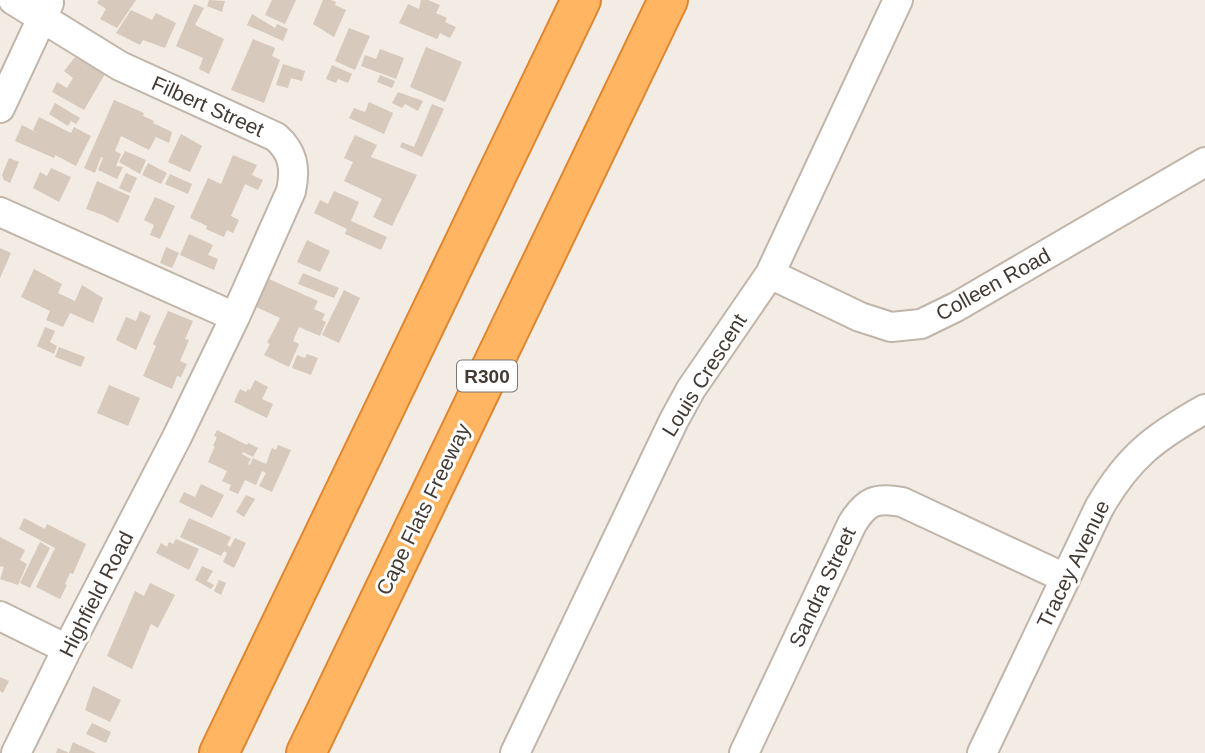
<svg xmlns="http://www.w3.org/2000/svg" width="1205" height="753" viewBox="0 0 1205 753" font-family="Helvetica,sans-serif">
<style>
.building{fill:#d7c9bc}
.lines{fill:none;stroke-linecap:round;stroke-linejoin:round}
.street-casing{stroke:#c1b5a9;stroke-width:32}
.highway-casing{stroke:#df8631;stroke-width:42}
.street{stroke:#fff;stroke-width:28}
.highway{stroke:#ffb562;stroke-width:38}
.labels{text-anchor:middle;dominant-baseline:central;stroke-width:6;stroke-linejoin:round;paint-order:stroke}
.shield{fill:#fff;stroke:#7c7671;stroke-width:2}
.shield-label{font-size:19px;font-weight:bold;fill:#443b34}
.street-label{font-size:21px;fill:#443b34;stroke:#fff}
</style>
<rect width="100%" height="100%" fill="#f2ece4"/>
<path class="building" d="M99,0H136L117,28L100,19L106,9L97,3Z
M209,0L225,1L222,12L207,6Z
M272,0H296L285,24L265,15Z
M323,0H331L336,2L335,5L346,10L334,37L313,24Z
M421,0H428L440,5L436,13L447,18L445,22L456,27L450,38L440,33L437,39L399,23L408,4L419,9Z
M194,4L204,8L195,25L224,39L209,74L199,69L203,58L176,46Z
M131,10L152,20L156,13L176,23L165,48L143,40L140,45L116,33Z
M252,14L275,28L277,24L288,29L283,41L247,25Z
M349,28L370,36L355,70L335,61Z
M253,39L275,48L272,56L280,60L264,103L231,90Z
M426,47L462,62L445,102L410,87Z
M380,49L404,58L396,79L361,66L365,55L376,59Z
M75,57L105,74L84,110L52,92L57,82L67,88L73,78L64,71Z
M283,64L305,71L302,81L291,78L288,88L276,85Z
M332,65L352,74L348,83L338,79L336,83L326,79Z
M380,75L395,81L392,88L377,82Z
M398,92L423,101L418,111L405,104L402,108L392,103Z
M114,100L144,113L143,116L154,121L153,123L172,132L169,143L156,137L149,150L121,136L115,151L121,154L116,166L123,167L117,179L98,170L103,158L101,157L95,173L84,168Z
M369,102L393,113L384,134L349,118L354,108L365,112Z
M55,103L80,118L76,124L71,121L68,126L49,114Z
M432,104L444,109L422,157L400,147L402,142L414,147Z
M39,117L71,133L74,127L91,136L76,166L55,155L54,158L15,141L22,125L39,134L33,130Z
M181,134L202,146L190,172L168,162Z
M355,135L377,145L371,157L417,175L392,226L373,217L382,199L344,181L353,162L344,158Z
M125,151L146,160L140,174L119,162Z
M233,155L257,165L252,175L263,180L258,190L245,184L231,216L239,220L233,233L227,230L224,237L206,229L207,226L190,218L208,178L221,184Z
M9,158L19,162L10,183L4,180L2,175Z
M148,163L167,173L161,184L142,175Z
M51,168L71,177L59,202L33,188L40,172L47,176Z
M126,173L137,178L130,193L119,188Z
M170,174L192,184L188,194L165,184Z
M97,181L130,196L118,223L103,215L86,209Z
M334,191L359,202L351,221L387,237L381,250L345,234L347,229L314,213L320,200L328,204Z
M155,197L175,206L160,239L150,235L154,225L144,220Z
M189,234L213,245L208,255L218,259L214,270L180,255Z
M307,240L330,251L320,272L297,262Z
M166,247L179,253L172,268L160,263Z
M0,248L11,253L0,278Z
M34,269L62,284L58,293L75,301L82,285L103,298L93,323L70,313L63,327L46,320L50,311L21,297Z
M303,273L339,288L334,298L298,284Z
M269,279L318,301L314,309L325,314L322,320L326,322L320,336L299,327L293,341L299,344L289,367L264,355L270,344L267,343L280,318L256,307Z
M344,290L360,298L339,343L322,335Z
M140,311L151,316L136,350L116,340L126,317L136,321Z
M168,311L193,321L185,339L189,340L180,361L187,364L181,377L177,376L172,389L143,376L156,346L153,344Z
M45,327L55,331L50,342L57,346L54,354L37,346Z
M59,347L85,357L81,367L55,357Z
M307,354L318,358L311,375L292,368L297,355L305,358Z
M255,380L268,387L262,399L273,404L267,418L234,402L240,389L246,392L248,389L250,390Z
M109,385L140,398L128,426L97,413Z
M217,430L247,445L248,443L258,448L253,457L243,452L242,454L251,459L248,464L250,465L253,458L266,464L272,448L276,450L278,445L291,450L272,492L259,486L266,473L262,471L256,485L245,480L238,494L229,490L231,485L222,481L227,471L208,462L215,446H213L217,437L214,436Z
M201,484L224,495L212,518L179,502L184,492L195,497Z
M246,495L255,499L244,517L236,512Z
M24,518L45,529L47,524L86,544L73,574L70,573L65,584L67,585L60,599L36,587L55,548L19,529Z
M189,518L231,537L227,545L230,547L235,538L246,543L234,568L223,562L227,553L224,551L221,556L180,537Z
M0,537L25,550L20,560L27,564L18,585L0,579L4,567L0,566Z
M176,539L199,549L189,570L156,553L161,543L167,547L169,542L173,544Z
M40,542L50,548L30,588L20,583Z
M202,566L213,571L207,581L214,585L211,589L195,580Z
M219,580L226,583L221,595L214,591Z
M150,583L175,595L158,628L151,624L132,669L107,656L135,591L144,596Z
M0,677L9,681L3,693L0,691Z
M93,686L121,700L110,722L85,710Z
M92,723L111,732L106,743L86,734Z
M73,742L96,753H56L58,748L69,753Z"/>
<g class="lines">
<defs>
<path id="street" d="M13,0L120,66L276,137C293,152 296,168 291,191L235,317L177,437L67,649L16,753
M0,108L49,3
M0,212L235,317
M770,274L860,317L891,327L921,324L956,307L1205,162
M0,616L67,649
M515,753L674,420L691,389L770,274L898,0
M744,753L852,524C866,501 876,497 902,502L1065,578
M982,753L1099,508C1128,457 1155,437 1205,409"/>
<path id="highway" d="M219,753L581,0
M306,753L668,0"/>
</defs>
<use href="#street" class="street-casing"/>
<use href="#highway" class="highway-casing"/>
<use href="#street" class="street"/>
<use href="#highway" class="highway"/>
</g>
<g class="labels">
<rect class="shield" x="457" y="360.5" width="60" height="31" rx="5"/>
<g class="shield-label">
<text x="487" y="376">R300</text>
</g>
<g class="street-label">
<text transform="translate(208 106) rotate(24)">Filbert Street</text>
<text transform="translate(993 284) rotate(-29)">Colleen Road</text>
<text transform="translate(704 375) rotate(-58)">Louis Crescent</text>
<text transform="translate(423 509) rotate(-64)">Cape Flats Freeway</text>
<text transform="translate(1073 564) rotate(-64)">Tracey Avenue</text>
<text transform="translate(822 587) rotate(-65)">Sandra Street</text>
<text transform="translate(96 594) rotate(-63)">Highfield Road</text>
</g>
</g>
</svg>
